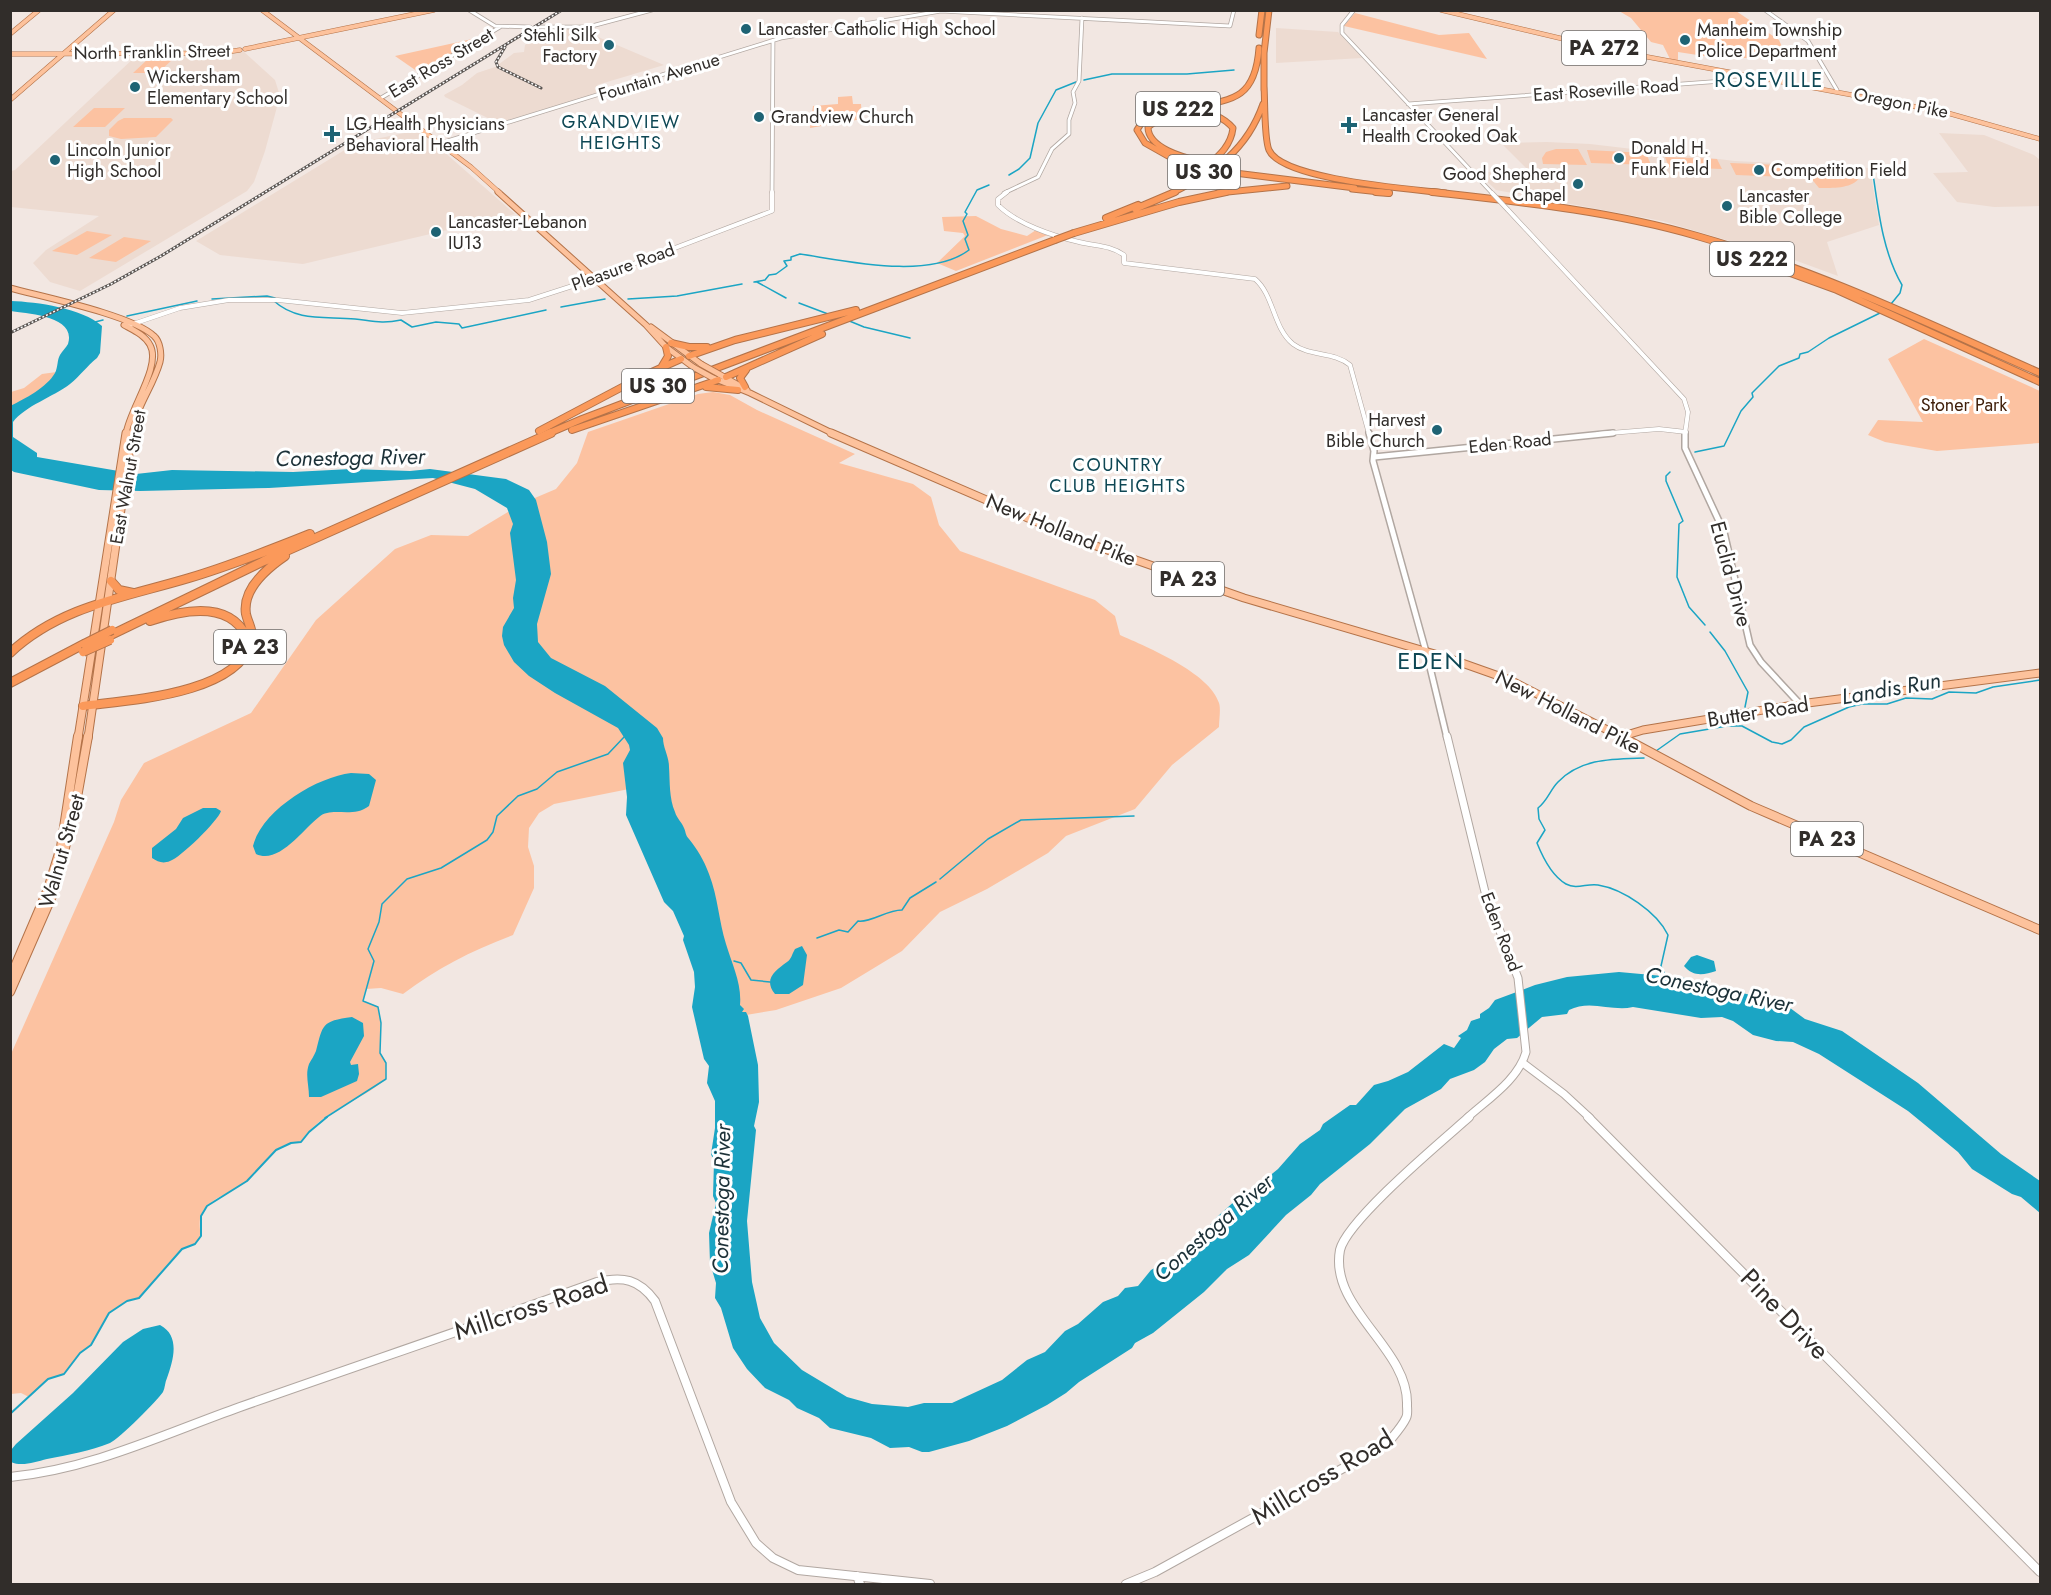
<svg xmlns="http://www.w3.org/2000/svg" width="2051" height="1595" viewBox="0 0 2051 1595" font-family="Jost,sans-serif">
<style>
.built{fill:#eddbd1}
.green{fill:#fcc2a1}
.water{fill:#1ba5c4}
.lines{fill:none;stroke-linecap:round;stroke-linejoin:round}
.stream-far1{stroke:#1ba5c4;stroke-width:1.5}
.stream{stroke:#1ba5c4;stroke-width:2}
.minor-far4-casing{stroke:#b1a7a1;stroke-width:4.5}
.minor-far3-casing{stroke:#b1a7a1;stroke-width:5}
.minor-far2-casing{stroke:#b1a7a1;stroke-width:8}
.minor-far1-casing{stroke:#b1a7a1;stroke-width:9}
.minor-casing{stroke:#b1a7a1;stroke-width:10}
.major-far3-casing{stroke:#b47349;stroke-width:5}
.major-far2-casing{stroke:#b47349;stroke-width:7}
.major-far1-casing{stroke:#b47349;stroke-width:9}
.major-casing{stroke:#b47349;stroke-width:10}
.highway-far2-casing{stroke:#b47349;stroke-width:7}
.highway-far1-casing{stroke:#b47349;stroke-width:8}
.highway-casing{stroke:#b47349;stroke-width:10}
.minor-far4{stroke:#fff;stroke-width:3}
.minor-far3{stroke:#fff;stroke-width:4}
.minor-far2{stroke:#fff;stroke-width:5}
.minor-far1{stroke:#fff;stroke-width:7}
.minor{stroke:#fff;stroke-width:8}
.major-far3{stroke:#fdc29c;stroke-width:4}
.major-far2{stroke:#fdc29c;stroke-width:5}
.major-far1{stroke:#fdc29c;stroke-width:7}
.major{stroke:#fdc29c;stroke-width:8}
.highway-far2{stroke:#fb995a;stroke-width:5}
.highway-far1{stroke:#fb995a;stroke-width:6}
.highway{stroke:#fb995a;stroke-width:8}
.rail-casing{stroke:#5b5653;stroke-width:3}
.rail{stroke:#fff;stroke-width:1.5;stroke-dasharray:2;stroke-linecap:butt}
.minor-bridge-casing{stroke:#b1a7a1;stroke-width:5;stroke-linecap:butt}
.major-bridge-casing{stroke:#b47349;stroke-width:7;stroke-linecap:butt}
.highway-bridge-far2-casing{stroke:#b47349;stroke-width:7;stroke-linecap:butt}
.highway-bridge-far1-casing{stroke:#b47349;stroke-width:8;stroke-linecap:butt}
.highway-bridge-casing{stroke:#b47349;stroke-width:10;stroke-linecap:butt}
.minor-bridge{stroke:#fff;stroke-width:4}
.major-bridge{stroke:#fdc29c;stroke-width:5}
.highway-bridge-far2{stroke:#fb995a;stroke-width:5}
.highway-bridge-far1{stroke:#fb995a;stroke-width:6}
.highway-bridge{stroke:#fb995a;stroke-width:8}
.poi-dot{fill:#1e6374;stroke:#fff;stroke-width:2}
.labels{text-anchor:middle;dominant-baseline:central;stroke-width:6;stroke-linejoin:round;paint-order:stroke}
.far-poi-label{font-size:18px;fill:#312d2a;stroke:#fff;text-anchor:start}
.far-street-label{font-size:18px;fill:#312d2a;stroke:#fff}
.far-neighbourhood-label{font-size:18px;letter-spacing:1.5px;fill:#0e4754;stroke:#fff}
.far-park-label{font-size:18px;fill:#40200b;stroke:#fff}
.shield{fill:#fff;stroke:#6f6c6a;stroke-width:1.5}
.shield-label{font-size:20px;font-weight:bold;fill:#312d2a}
.far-quarter-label{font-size:20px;letter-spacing:1.5px;fill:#0e4754;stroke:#fff}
.street-label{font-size:21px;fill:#312d2a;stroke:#fff}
.water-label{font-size:22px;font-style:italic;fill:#1c3138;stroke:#fff}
.quarter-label{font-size:24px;letter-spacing:1.5px;fill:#0e4754;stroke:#fff}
.near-street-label{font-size:26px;fill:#312d2a;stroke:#fff}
</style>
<rect width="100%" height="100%" fill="#f2e7e2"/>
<path class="built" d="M577,28L664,65L597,85L608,91L498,123L445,97L444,95L462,85L477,73L495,67L514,53L524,52L525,45L547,29Z
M1276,28L1338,32L1362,58L1276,63Z
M243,51L275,80L280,96L265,151L254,182L247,191L80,291L50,282L33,263L46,250L99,216L11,207V171L15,170L32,154L137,55H222Z
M419,130L515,214L303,264L220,255L196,241L356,143Z
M1939,133L1984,135L2034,155L2040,160V206L1994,207L1957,202L1933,173L1968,172Z
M1547,142L1590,144L1735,161L1870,168L1879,225L1827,242L1838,276L1797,261L1662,221L1496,190L1478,173L1526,168L1501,143Z"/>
<path class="green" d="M1619,11H1736L1779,40L1787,58H1717L1678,52V61L1670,59L1663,45L1651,42L1631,18Z
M1355,13L1439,35L1469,33L1487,59L1344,26Z
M486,36L421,74L395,56Z
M148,59H173L158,73H133Z
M852,96L853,104H861L862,119L810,128L813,106L838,104V97Z
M94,108H125L105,127H73Z
M124,118H171L173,120L156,137L121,139L109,136V130L118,121Z
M1556,149H1578L1587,165L1543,164L1542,158L1546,152Z
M1587,150L1646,153L1651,165L1591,163Z
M1665,157L1717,159L1722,169L1669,167Z
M1730,163L1783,165L1789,177L1736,175Z
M1804,165L1859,169L1861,175C1855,189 1833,188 1819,188L1801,166Z
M976,216L1001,229L1027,236L1039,228L1053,233L956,271L937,263L965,236L963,233L944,231L942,217Z
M87,231L112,235L77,255L52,251Z
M124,237L151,241L116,262L89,258Z
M1924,339L2040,391V443L1937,451L1885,442L1868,435L1878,420L1923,422L1888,359Z
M71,370L11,416V392L24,388L42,374Z
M713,392L730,395L757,410L855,454L839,463L913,484L931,497L939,525L960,551L1095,600L1115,616L1120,635C1147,647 1210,673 1219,703C1221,709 1219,720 1219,727L1172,765L1135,809L1066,836L1048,853L987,889L940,912L902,951L841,988L776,1010L728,1018L654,784L554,804L539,813L529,828L528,847L534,866V888L513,935C473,950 437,968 403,994L381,988L366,989L363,1001L378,1007L381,1023L380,1052L386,1063V1079C361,1101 319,1112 301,1142C270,1143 267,1164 247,1181C235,1191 218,1195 207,1206C198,1214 199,1226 201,1236L195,1244L181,1249L139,1298L127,1301L109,1313L91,1345L80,1353L64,1374L48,1379L29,1397L21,1393L11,1394V1054L114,822L121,800L144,763L251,713L316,620L395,549L431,535L468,536L523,503L556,489L577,463L588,432L698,394Z"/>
<path class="water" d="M11,301C37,302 82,308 102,326L100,353L97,358C87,366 80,376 70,384C53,397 25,406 13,422V437L37,453V457L136,474L172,470L293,472L351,469L410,471L430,469L506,479L529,490L536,500L547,542L551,574L537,624L538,642L551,658L605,686L657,728L663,738C663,748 669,756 669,767C670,782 669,798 675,812C677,819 682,822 684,828C686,832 685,835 689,839C697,849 704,860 709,874C718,897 719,922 726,944C732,964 742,984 740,1005L744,1009L742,1012H746L748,1016L758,1065L759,1102L754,1126L756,1130L747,1221L752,1282L760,1318L774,1343L802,1370L847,1397L872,1404L908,1407L924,1403H952L1002,1380L1027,1360L1045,1352L1065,1331L1078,1324L1103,1302L1118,1296L1125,1288L1138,1286L1151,1270L1192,1247L1217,1217L1237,1199L1255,1188L1278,1169L1300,1144L1320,1130L1323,1124L1350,1105H1356L1374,1085L1388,1081L1408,1072L1444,1044L1454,1048L1461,1038L1458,1036L1467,1030L1471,1021L1480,1018V1014L1489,1008L1495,1000L1535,985L1567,977L1619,972L1685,978L1758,997L1786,1005L1805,1019L1842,1031L1918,1083L2001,1154L2040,1181V1213L2021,1197L2012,1194L1972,1169L1958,1152L1908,1111L1819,1054L1793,1042L1776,1041L1753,1035L1733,1021L1722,1017L1701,1018L1633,1007C1612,1012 1590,999 1569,1010L1567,1014L1542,1017L1517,1038L1507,1039L1494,1049L1485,1062L1474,1070L1450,1079L1441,1089L1405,1109L1370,1144L1320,1184L1311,1195L1286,1215L1249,1255L1227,1269L1204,1292L1153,1333L1135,1343L1132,1348L1079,1382L1066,1393L1047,1405L1007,1426L969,1441L929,1452H922L909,1447L890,1448L871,1438L830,1428L819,1418L797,1408L789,1400L765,1388L747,1369L733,1348L721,1308L715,1298L716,1283L710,1263L709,1233L716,1203L713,1196L714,1162L711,1154L715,1128V1101L707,1083L709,1066L704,1059L692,1007L695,987L694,972L683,940L684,936L673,911L664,902L626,815L627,797L623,763L630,750L629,745L618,728L555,693L529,676L514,662L504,645L502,636L503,627L514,608L513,598L516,580L510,533L513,524L507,508L475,489L433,478L269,488L140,491L99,490L14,472L11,470L10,406C25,399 47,387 55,373C58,367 57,360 60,355C62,351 66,348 68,344C77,315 26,314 11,311Z
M351,773L369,774L376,780L369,806C352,819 332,806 319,817C303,829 279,865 256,854L253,846C262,810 317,777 351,773Z
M203,808H216L221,811C218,821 180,858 170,861C163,864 158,862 152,858V848L176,829L183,818Z
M802,946L807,955L803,985L789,994H775C763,979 775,971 787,962C791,960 792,954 795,949Z
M1697,955L1714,961L1716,971C1704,975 1693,977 1684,966L1691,957Z
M352,1017L363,1023L364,1036L350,1062L351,1065L358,1064L359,1074L357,1081L321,1097H309C309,1085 305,1075 309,1064C311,1060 314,1056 316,1051C323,1025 321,1021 352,1017Z
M160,1325C181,1336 173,1361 167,1378C165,1382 165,1388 163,1392C158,1400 119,1439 110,1443C91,1451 67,1455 47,1459C35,1462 22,1467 11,1462V1450L16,1444L73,1393L123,1342L143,1329Z"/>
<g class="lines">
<path class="stream-far1" d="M1084,80L1112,74H1187L1234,70
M1872,167C1878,207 1882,251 1902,285L1900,293L1891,304
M1009,175L1019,169L1030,158L1038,123L1056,90L1076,82
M754,282L765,280L769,275L776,274L787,266L784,261L791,260V257L800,254C847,261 929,280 969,250L965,239L968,235L963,221L967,214L965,212L977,190L989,185
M757,282L786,298
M212,299L267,296L275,298
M628,299L677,296L742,284
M274,301C297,322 326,316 355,319C373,321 382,324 401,320L412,327L436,322L459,324L462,328L546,310
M799,303L828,314
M561,307L605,299
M127,316L197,301
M847,320L864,327L910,338
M95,322L103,320
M1695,452L1724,446L1741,411L1753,397L1752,393L1779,366L1799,358L1800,354L1808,352L1829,338L1880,313
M1670,472L1666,476V481L1683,521L1679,524L1677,577L1689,607L1705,625
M1710,632L1725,651L1748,692L1745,707
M1656,751L1680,734L1727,726H1742L1772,742L1782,744L1791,740L1804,727L1849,707L1862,704H1887L1906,698L1932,699L1949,692L1976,693L1993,687L2040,680
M1644,758C1613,759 1581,758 1558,782C1550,790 1548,800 1538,808L1539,819L1545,830L1537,843C1543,858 1552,876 1566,884C1577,890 1587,883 1598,885C1623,889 1657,912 1668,935L1661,966L1666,977
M940,879L988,839L1021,820L1134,816
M817,938L839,930L848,932L858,921C871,923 886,910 902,910L910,898L936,882
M734,961L741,963L751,980L770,982
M325,1118L386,1079V1063L380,1053L381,1023L378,1007L363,1001L374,961L368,949L379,922L382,904L407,879L441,868L487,840L493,832L497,816L518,796L537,789L557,772L608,754L625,736"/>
<path class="stream" d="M10,1414L48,1379L64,1374L80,1353L91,1345L109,1313L127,1301L139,1298L182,1249L195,1244L201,1236V1216L207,1206L247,1181L276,1150L291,1143L301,1142L309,1132L327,1117"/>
<defs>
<path id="minor-far4" d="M469,10L495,26L530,27
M1354,10L1342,25V33L1492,193
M1765,10L1808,41L1837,90
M538,27H588L652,10
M381,98L500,27
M1408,104L1764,78
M441,143L781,38L941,11L1230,26L1234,10
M772,193L773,42
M1004,193L1038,177L1052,149L1069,134V120L1075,103L1073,92L1079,81L1082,18"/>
<path id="minor-far3" d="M1007,192L998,199V205C1017,224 1053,236 1079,242C1095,246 1110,245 1124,255V263L1255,279C1274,295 1273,328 1293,344C1310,357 1333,351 1350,365L1369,434
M1508,210L1684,399L1688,412L1685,434
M130,325L180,308L229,300H278L402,313L529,300L591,280L772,211V192
M1598,434L1659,429L1686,432"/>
<path id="minor-far2" d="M1369,433L1374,451L1373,461L1428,659L1447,738
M1685,433V448L1724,532L1750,645L1761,662L1800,704
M1374,457L1613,433"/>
<path id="minor-far1" d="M1447,736L1485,892L1518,978L1526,1052C1518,1080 1488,1099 1467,1118
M1523,1063L1564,1094L1590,1118"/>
<path id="minor" d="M1588,1117L2040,1572
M10,1477C92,1469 164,1434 240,1407C359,1365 478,1325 597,1282C623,1276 639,1279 655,1301L731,1502L756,1543L773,1558L798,1570L930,1584
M857,1576L860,1584
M1126,1584L1155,1572L1387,1444C1393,1436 1402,1427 1406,1418C1408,1415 1407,1409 1407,1405C1409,1348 1329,1309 1340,1250C1347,1220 1442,1141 1469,1117"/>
<path id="major-far3" d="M262,10L471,167L500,193
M1441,10L1610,50L1944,112L2040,139
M10,34L39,10
M245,49L434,10
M10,54L220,53L240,50
M10,100L114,10"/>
<path id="major-far2" d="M498,192L646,325L666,347L693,367
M10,288C43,297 132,315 154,336C160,341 162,354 160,362C153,387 136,407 132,434
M124,325C133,330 145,335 150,345C162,366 129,410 126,434
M651,327L701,364
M719,374L747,390
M711,377L750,393L834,434"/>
<path id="major-far1" d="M831,433L1079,540L1244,598L1445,657L1510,680L1623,738
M1620,737L1643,730L1800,704L2040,673
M78,738L126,433
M88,738L132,433"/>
<path id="major" d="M1620,736L1751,806L2040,930
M1620,737L1623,736
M10,978L48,889L61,847L78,736
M10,992L52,896L74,814L88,736"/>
<path id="highway-far2" d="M1259,35L1262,10
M1264,86C1265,100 1264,139 1269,150C1282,180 1412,189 1445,193
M1264,90V53L1269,10
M1182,108C1229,100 1255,103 1259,48
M1160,113L1144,119L1137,130L1145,143L1168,156
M1199,161C1183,157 1148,148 1148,127C1171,109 1212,104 1233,128C1231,145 1220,155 1208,165
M1227,172L1355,188
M1352,189L1389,193
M1172,193C1215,172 1247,150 1263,104
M1218,193L1287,186"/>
<path id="highway-far1" d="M1376,192L1389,193
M1432,192C1521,202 1611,211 1697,236C1817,270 1927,323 2040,373
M1135,209L1175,192
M1106,218L1138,205
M1074,233L1179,202L1226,192
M1738,254L1837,290L2040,382
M671,343L689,347H707
M689,356L735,340L856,310
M662,366L668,356L666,347
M726,377L822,334
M706,387L738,390
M745,387L740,378L746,370
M572,430L718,380
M539,431L645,375L681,359
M547,434L582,419L1055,240"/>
<path id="highway" d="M111,581L119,590L133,593
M150,621C182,610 229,600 247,637
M111,635L264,561L551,433
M10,653C60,606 126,597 189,578C230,566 270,550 310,534
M10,683L84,644
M83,706C128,700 237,695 252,641C254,632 248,623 246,614C242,589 266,569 285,556"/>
</defs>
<use href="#minor-far4" class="minor-far4-casing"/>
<use href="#minor-far3" class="minor-far3-casing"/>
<use href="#minor-far2" class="minor-far2-casing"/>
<use href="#minor-far1" class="minor-far1-casing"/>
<use href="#minor" class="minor-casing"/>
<use href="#major-far3" class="major-far3-casing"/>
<use href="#major-far2" class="major-far2-casing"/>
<use href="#major-far1" class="major-far1-casing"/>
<use href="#major" class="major-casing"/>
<use href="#highway-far2" class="highway-far2-casing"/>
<use href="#highway-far1" class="highway-far1-casing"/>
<use href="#highway" class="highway-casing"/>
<use href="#minor-far4" class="minor-far4"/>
<use href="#minor-far3" class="minor-far3"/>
<use href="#minor-far2" class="minor-far2"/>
<use href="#minor-far1" class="minor-far1"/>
<use href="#minor" class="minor"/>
<use href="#major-far3" class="major-far3"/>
<use href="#major-far2" class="major-far2"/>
<use href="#major-far1" class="major-far1"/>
<use href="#major" class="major"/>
<use href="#highway-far2" class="highway-far2"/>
<use href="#highway-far1" class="highway-far1"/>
<use href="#highway" class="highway"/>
<defs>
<path id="rail" d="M505,47L496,62L498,67L541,88
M10,333L111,284L161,256L562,10"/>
</defs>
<use href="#rail" class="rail-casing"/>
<use href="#rail" class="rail"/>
<defs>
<path id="minor-bridge" d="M1492,193L1508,210"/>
<path id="major-bridge" d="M701,364L719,374
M693,367L711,377"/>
<path id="highway-bridge-far2" d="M1195,165L1227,172"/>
<path id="highway-bridge-far1" d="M1055,240L1074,233"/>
<path id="highway-bridge" d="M84,644L112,630
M83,652L110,640"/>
</defs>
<use href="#minor-bridge" class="minor-bridge-casing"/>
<use href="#major-bridge" class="major-bridge-casing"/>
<use href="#highway-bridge-far2" class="highway-bridge-far2-casing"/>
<use href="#highway-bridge-far1" class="highway-bridge-far1-casing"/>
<use href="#highway-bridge" class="highway-bridge-casing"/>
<use href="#minor-bridge" class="minor-bridge"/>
<use href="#major-bridge" class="major-bridge"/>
<use href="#highway-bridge-far2" class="highway-bridge-far2"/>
<use href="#highway-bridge-far1" class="highway-bridge-far1"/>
<use href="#highway-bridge" class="highway-bridge"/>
</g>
<g class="poi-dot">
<circle cx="746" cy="29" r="6"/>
<circle cx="1685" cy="40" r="6"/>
<circle cx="609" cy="45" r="6"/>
<circle cx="135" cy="87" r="6"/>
<circle cx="759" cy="117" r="6"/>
<path d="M1346 116h6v6h6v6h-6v6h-6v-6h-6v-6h6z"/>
<path d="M329 125h6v6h6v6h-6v6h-6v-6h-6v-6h6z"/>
<circle cx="1619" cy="158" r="6"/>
<circle cx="55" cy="160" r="6"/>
<circle cx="1759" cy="170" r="6"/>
<circle cx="1578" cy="184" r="6"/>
<circle cx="1727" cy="206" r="6"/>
<circle cx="436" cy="232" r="6"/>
<circle cx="1437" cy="430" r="6"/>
</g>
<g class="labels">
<g class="far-poi-label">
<text x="758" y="29">Lancaster Catholic High School</text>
<text x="1697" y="30">Manheim Township<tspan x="1697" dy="21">Police Department</tspan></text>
<text x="597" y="35" text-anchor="end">Stehli Silk<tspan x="597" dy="21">Factory</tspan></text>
<text x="147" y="77">Wickersham<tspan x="147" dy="21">Elementary School</tspan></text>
<text x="1362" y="115">Lancaster General<tspan x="1362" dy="21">Health Crooked Oak</tspan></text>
<text x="771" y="117">Grandview Church</text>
<text x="346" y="124">LG Health Physicians<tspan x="346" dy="21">Behavioral Health</tspan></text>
<text x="1631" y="148">Donald H.<tspan x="1631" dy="21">Funk Field</tspan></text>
<text x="67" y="150">Lincoln Junior<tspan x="67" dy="21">High School</tspan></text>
<text x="1771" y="170">Competition Field</text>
<text x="1566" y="174" text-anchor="end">Good Shepherd<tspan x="1566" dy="21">Chapel</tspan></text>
<text x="1739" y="196">Lancaster<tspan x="1739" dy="21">Bible College</tspan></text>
<text x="448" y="222">Lancaster-Lebanon<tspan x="448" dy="21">IU13</tspan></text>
<text x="1425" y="420" text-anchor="end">Harvest<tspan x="1425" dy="21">Bible Church</tspan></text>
</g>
<g class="far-street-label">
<text transform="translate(152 52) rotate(-1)">North Franklin Street</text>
<text transform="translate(441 63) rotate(-31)">East Ross Street</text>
<text transform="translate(659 77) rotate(-17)">Fountain Avenue</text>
<text transform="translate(1606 90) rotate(-4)">East Roseville Road</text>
<text transform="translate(1901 103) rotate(11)">Oregon Pike</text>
<text transform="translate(623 267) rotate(-20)">Pleasure Road</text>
<text transform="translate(1510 443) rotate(-6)">Eden Road</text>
<text transform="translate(128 477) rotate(-80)">East Walnut Street</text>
<text transform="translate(1501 932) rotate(69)">Eden Road</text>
</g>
<g class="far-neighbourhood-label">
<text x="621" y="122">GRANDVIEW<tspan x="621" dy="21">HEIGHTS</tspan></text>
<text x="1118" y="465">COUNTRY<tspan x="1118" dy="21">CLUB HEIGHTS</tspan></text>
</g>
<g class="far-park-label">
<text x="1964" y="405">Stoner Park</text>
</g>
<g class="shield">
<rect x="1562" y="31" width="84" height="34" rx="4.5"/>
<rect x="1136" y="92" width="84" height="34" rx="4.5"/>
<rect x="1168" y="155" width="72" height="34" rx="4.5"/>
<rect x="1710" y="242" width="84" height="34" rx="4.5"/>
<rect x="622" y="369" width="72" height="34" rx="4.5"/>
<rect x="1152" y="562" width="72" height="34" rx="4.5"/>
<rect x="214" y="630" width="72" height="34" rx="4.5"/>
<rect x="1791" y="822" width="72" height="34" rx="4.5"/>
</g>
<g class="shield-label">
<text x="1604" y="48">PA 272</text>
<text x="1178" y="109">US 222</text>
<text x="1204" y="172">US 30</text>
<text x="1752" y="259">US 222</text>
<text x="658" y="386">US 30</text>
<text x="1188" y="579">PA 23</text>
<text x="250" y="647">PA 23</text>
<text x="1827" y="839">PA 23</text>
</g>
<g class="far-quarter-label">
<text x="1769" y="80">ROSEVILLE</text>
</g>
<g class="street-label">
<text transform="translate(1061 530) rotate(22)">New Holland Pike</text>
<text transform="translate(1731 574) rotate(75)">Euclid Drive</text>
<text transform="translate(1568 712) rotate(27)">New Holland Pike</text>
<text transform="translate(1758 712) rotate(-9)">Butter Road</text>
<text transform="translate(62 851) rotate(-74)">Walnut Street</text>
</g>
<g class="water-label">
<text transform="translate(350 457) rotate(-1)">Conestoga River</text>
<text transform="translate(1891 688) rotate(-10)">Landis Run</text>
<text transform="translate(1719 989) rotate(12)">Conestoga River</text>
<text transform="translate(721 1199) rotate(-89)">Conestoga River</text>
<text transform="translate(1213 1227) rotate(-41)">Conestoga River</text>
</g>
<g class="quarter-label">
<text x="1431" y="660">EDEN</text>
</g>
<g class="near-street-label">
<text transform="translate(531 1307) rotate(-18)">Millcross Road</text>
<text transform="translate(1785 1314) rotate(46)">Pine Drive</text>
<text transform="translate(1322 1477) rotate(-31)">Millcross Road</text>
</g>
</g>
<rect width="2051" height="1595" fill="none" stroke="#312d2a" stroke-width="24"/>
</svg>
